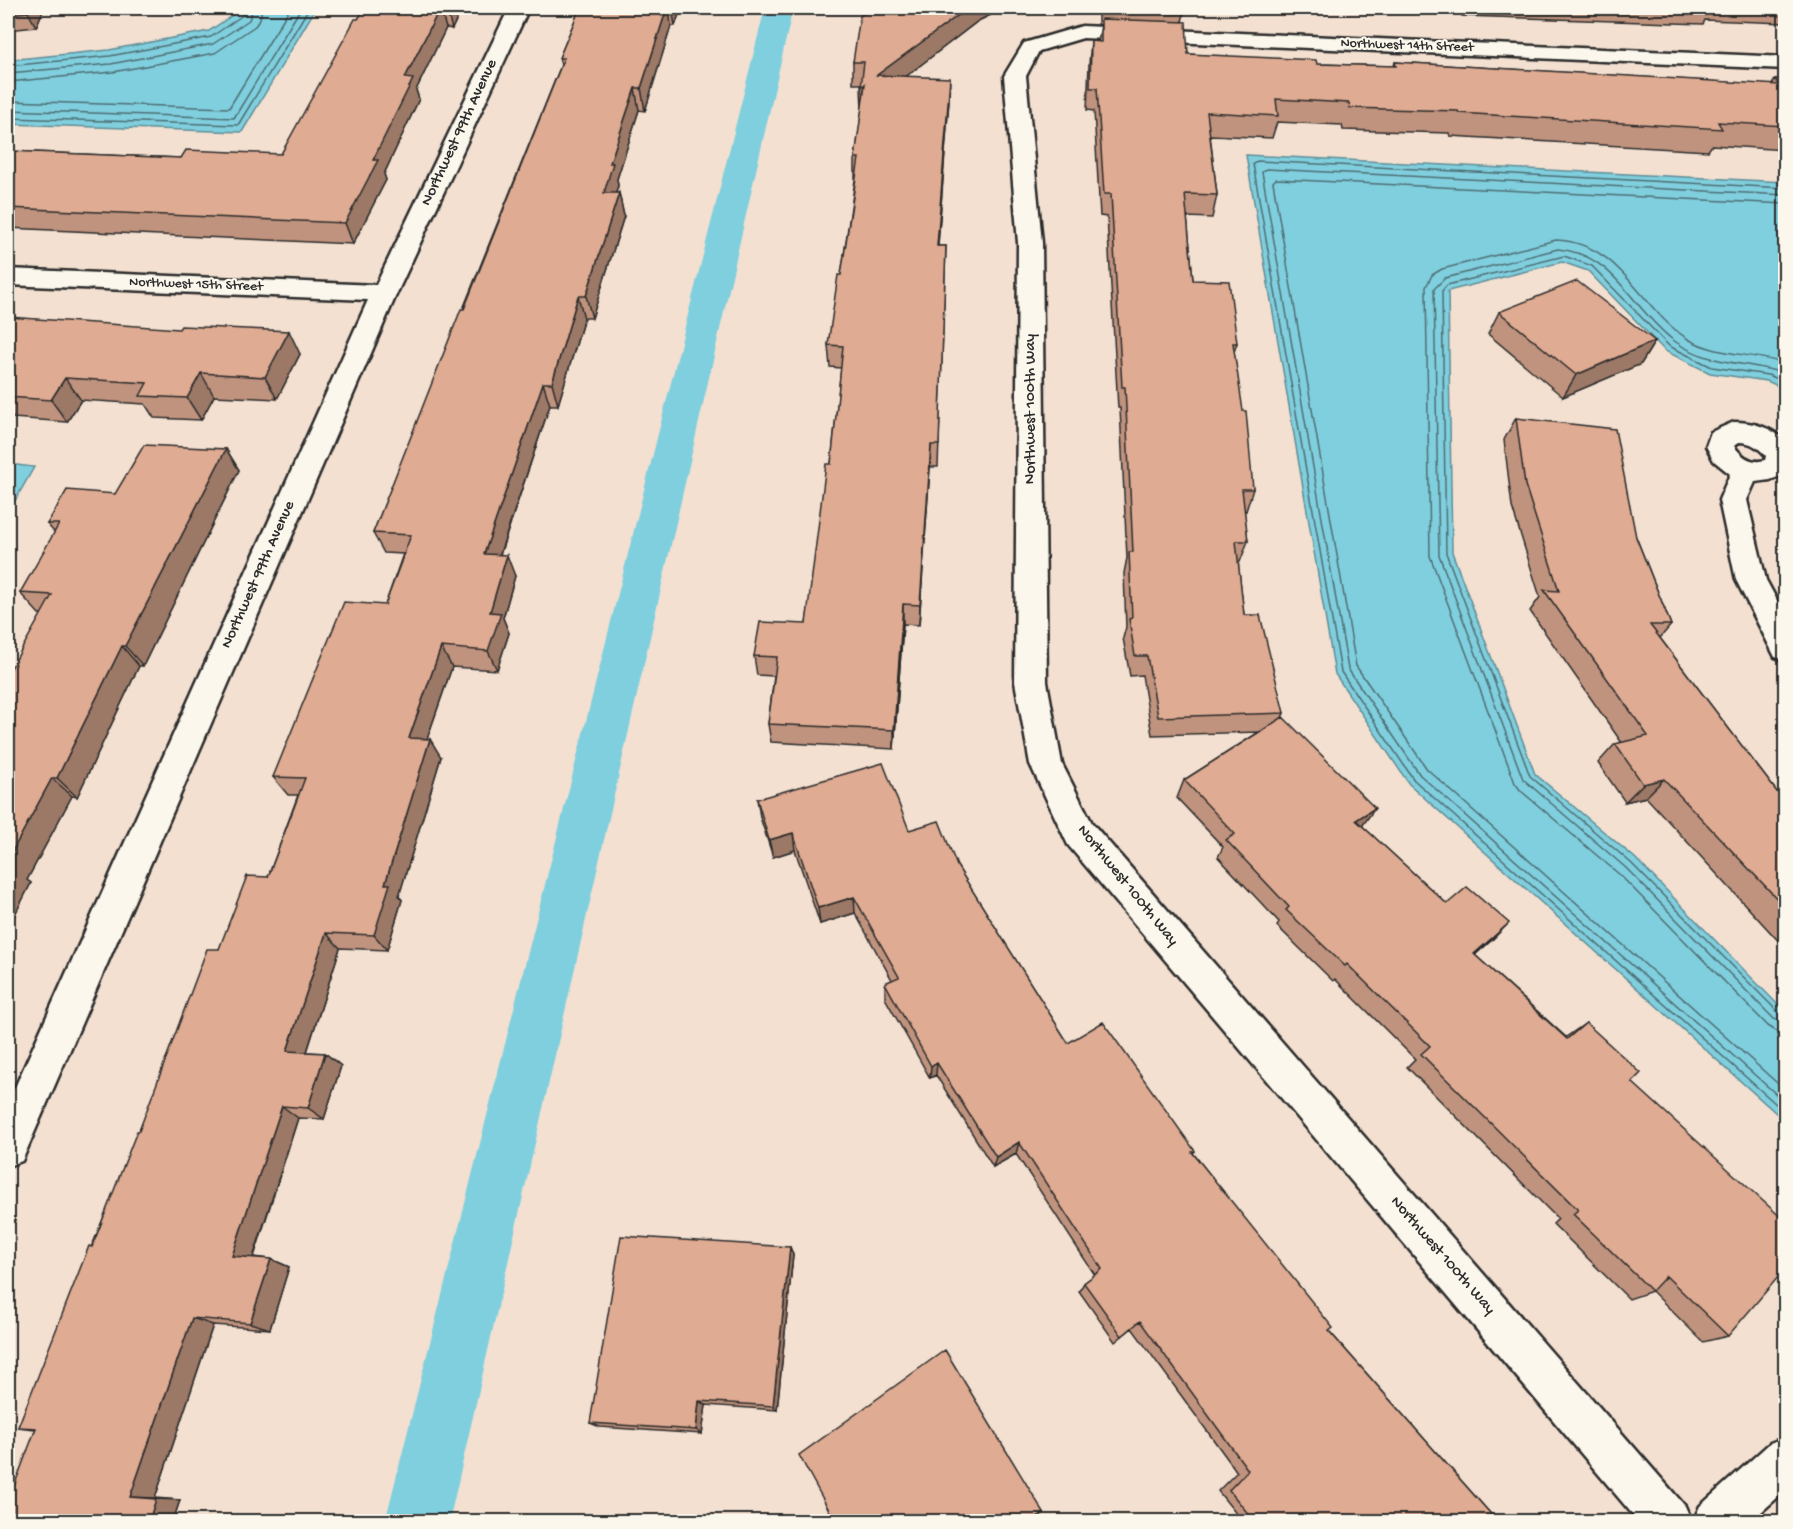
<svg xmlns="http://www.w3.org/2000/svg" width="1793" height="1529" viewBox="0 0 1793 1529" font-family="'Gochi Hand',sans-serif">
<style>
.water{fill:#80cfde;stroke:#5e8d96;stroke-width:1.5}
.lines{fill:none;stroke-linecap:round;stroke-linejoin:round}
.shore{stroke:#4d6d73;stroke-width:1.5}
.canal{fill:#80cfde;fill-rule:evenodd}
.street-casing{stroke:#2b2b2b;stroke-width:5}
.street{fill:#fbf7ec;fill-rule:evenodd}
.wall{fill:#c0937e;stroke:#2b2b2b;stroke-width:1.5}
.shaded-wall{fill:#9c7866;stroke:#2b2b2b;stroke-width:1.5}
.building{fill:#dfab92;stroke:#2b2b2b;stroke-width:1.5}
.labels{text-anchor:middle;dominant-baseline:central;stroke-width:4.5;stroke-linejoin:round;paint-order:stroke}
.far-street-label{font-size:14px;fill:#2b2b2b;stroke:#fbf7ec}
.street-label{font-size:16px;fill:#2b2b2b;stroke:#fbf7ec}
</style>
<rect width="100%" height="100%" fill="#f3e0d1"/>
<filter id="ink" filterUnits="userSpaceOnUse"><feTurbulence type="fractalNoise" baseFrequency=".0167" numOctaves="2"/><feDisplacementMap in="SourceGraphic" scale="12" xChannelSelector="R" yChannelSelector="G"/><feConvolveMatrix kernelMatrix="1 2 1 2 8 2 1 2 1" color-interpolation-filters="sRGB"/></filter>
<g filter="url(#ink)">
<path class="water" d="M243,8H316L242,132L8,124V60L109,50L209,31Z
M1246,155L1785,182V389L1767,381L1710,373L1665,351L1588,271L1562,262L1448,291L1452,552L1535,774L1635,858L1785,1012V1121L1409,784L1335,674Z
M8,464L34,467L8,513Z"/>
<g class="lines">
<path class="shore" d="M8,66L110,56L211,37L243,15L246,8
M8,73L111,64L213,44L249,20L253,8
M8,82L113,72L215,53L255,26L260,19L262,8
M8,101L229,108L290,8
M8,110L234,118L301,8
M8,118L238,125L309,8
M1786,188L1257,161L1253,164L1341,672L1414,780L1786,1113
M1786,195L1266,169L1262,172L1348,669L1420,775L1786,1103
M1786,204L1276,179L1273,182L1356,666L1427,769L1786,1091
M1786,364C1755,353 1717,356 1688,339C1639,309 1623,243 1556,240L1442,269L1432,275L1426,287L1430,556L1515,783L1521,791L1620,875L1768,1026L1776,1031L1786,1032
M1786,374C1748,361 1707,366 1673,340C1632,309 1615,254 1558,249L1445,278L1434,289L1439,555L1523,779L1626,868L1774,1019L1786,1023
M1786,382L1768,375L1712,367L1669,346L1592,266L1564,256L1447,285L1442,291L1446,553L1530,776L1631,863L1779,1013L1786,1015"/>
<path class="canal" d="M765,8H793L449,1522H385Z"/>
<defs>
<path id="street" d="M509,8H529L397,293L22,1161L8,1166V1103L368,300L8,285V269L376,285Z
M1082,26L1786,57V69L1083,38L1039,51L1026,76L1042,243L1047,682L1062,764L1092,823L1685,1506L1692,1522H1639L1068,845L1030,764L1015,682L1018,243L1004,76L1024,43Z
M1734,422C1753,422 1772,427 1786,442V474L1770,480L1755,482L1747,500L1766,580L1786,617V660L1775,657L1736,580L1719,500L1730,474L1714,461L1706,446L1711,432ZM1739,442C1751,442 1758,447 1766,456L1765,460C1752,464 1742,457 1734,446Z
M1786,1437V1490L1750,1522H1693L1700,1506L1770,1443Z"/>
</defs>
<use href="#street" class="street-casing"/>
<use href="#street" class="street"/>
</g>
<path class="wall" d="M8,8H44L36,27L8,30Z
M365,8H462L452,29L446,28L416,90L419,99L384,174L386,180L353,244L8,228V151L181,158L281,154Z
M580,8H681L675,26H671L645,111L639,110L617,179L618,186L616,193H619L624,216L592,318H584L558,405H550L500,555L515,576L503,618L509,633L497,670L452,667L427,739L441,757L399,896L402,900L387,950L340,948L307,1052L325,1053L341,1066L324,1119L298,1118L254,1257L271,1259L289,1267L270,1329L213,1325L155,1498L180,1500L173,1521L35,1429L18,1427L139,1131L219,949L268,877L298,795H288L273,777L385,605L403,554L384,553L373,533L561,65L559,58Z
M872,8H1005L978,21L906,76L949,100L938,246H946L938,467H930L919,625L903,624L894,749L771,742L768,724L774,676L757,675L754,656L806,624L831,464L841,368L830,367L828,345L841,275L855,180V158L862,109V84H853V62Z
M1098,8H1183L1184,13L1182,22L1188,54L1317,64L1394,66L1395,62L1772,85L1775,79H1785V150L1712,145L1708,151L1450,136L1449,133L1343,130L1342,125L1277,122L1272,138L1210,135L1217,195L1212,218L1187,217L1193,280L1237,343L1234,352L1253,489L1246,511L1244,510L1248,541L1240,562H1238L1244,615L1284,713L1282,718L1363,825L1362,826L1447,904L1493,939L1475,955L1566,1037L1586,1023L1632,1082L1728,1336L1703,1342L1652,1291L1629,1299L1553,1224L1558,1219L1407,1067L1415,1059L1335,979L1333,981L1277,926L1279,922L1218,857L1223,847L1177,798L1184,780L1259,732L1152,735L1142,675L1130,676L1123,638L1126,627L1124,573L1127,558L1120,408H1118L1107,217L1100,216L1094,111L1087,110L1089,64L1091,41L1098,42L1101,25L1098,24Z
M1359,8H1785V23L1705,20L1703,24L1462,16L1460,12L1399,9L1398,13L1360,11Z
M8,310H9L14,318L300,354L277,399L214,396L201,420L154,418L145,404L81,400L67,422L13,418L8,411Z
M1499,312L1655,341L1641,364L1563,397L1488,334Z
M1516,418L1636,537L1671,625L1660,638L1777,792L1785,788V948L1646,797L1625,802L1598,763L1615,744L1622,743L1530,611L1540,597L1512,507L1504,440Z
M226,449L239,470L143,666H139L77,797L72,796L27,880L31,883L8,928V670H10L42,614H39L20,593L55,533L47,524L115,494Z
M757,799L909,830L957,866L1068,1043L1195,1151L1193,1153L1329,1331L1497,1521H1242L1218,1491L1237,1472L1132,1328L1115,1342L1079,1291L1084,1283L1095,1275L1016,1154L993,1167L936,1075L930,1078L885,998V983L892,980L855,913L820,924L795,850L773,857L760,817Z
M790,1247L793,1255L777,1410L706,1405L702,1434L600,1427L590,1423Z"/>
<path class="shaded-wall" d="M29,8H44L36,27L28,12Z
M440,8L446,28L416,90L419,99L384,174L386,180L353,244L345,223L373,160L405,78Z
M446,8H462L452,29Z
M667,8H669L671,26L645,111L641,88Z
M672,8H681L675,26Z
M968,8H1005L978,21L878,98L877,75Z
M950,78L949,100L936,268L937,246Z
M865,84L862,110L861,87Z
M635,88L639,110L617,179L618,186L608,215L604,193L610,163Z
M619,193L624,216L592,318L586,296Z
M578,296L584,318L558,405L552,383Z
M9,310L25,333L8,322V312Z
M289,331L300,354L277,399L265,377Z
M1655,341L1641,364L1563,397L1576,375Z
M201,373L214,396L201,420L187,398Z
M65,378L81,400L67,422L51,400Z
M543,383L550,405L493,574L484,554Z
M931,445L930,467L919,625L920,605Z
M226,449L239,470L143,666L125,646Z
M507,555L515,576L503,618L509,633L497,670L488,651L490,612Z
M903,604V624L894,749V730Z
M122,646L139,666L77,797L57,778Z
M441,647L452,667L421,756L409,738Z
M430,739L441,757L399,896L402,900L387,950L374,935L385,884Z
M52,778L72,796L27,880L31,883L8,928V859Z
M1664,779L1646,797L1625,802L1643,784Z
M1375,808L1363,825L1344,838L1356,820Z
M793,833L795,850L773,857L769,840Z
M854,897L855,913L820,924L818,908Z
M1509,923L1493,939L1459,969L1474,954Z
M326,933L340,948L303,1064L287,1051Z
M325,1053L341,1066L324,1119L308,1108Z
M937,1063L936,1075L930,1078L931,1066Z
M282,1106L298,1118L251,1264L232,1256Z
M1019,1142L1016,1154L993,1167L996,1157Z
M790,1247L793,1255L777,1410L773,1406Z
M271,1259L289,1267L270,1329L250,1323Z
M192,1318L213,1325L155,1498L130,1497Z
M699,1401L706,1405L702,1434L696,1430Z
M156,1499L180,1500L173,1521H149Z"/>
<path class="building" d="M8,8H29L28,12L8,14Z
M365,8H446H440L405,78L413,79L373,160H378L345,223L8,208V151L181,158L186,150L281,154L355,19H358Z
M580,8H667L641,88H635L610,163H613L604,193H619L586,296H578L552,383H543L484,554L507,555L490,612L501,613L488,651L441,647L409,738L430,739L385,884H390L374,935L326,933L287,1051L325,1053L308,1108L282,1106L232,1256L271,1259L250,1323L192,1318L130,1497L156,1499L149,1521H8V1502L36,1428L18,1427L89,1246L92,1247L137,1131H139L207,949H219L247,876L268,877L305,778L273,777L344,602L385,605L411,535L373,533L461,309H464L564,58H559Z
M872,8H968L877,75L950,78L937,246H946L939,445H931L920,605L903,604L894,730L768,724L777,657L754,656L760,622L806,624L826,464H831L843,346L828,345L838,275H841L859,158H855L865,84L861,87L864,62H853L860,16Z
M1100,8H1183L1184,13L1100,9Z
M1101,19L1186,22L1188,54L1316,60L1317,64L1396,66L1395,62L1779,85L1775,79H1785V126L1718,122L1722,129L1459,113L1458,111L1350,108L1349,103L1276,99L1278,116L1207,112L1217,195L1185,194L1193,280L1229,281L1237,343H1233L1243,411H1246L1253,489H1242L1248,541H1236L1244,615H1260L1284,713L1158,717L1147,656H1135L1129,619L1132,618L1129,552H1133L1125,387H1122L1111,194H1104L1097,88H1090L1091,41L1101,42Z
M1577,281L1655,341L1576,375L1499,312Z
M8,317L179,329L181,326L289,331L265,377L201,373L187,398L140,396L147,383L65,378L51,400L8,397Z
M1516,418L1615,429L1636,537L1671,625H1650L1777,792L1785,788V907L1664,779L1643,784L1615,744L1648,736L1544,590L1559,591L1525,485Z
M144,445L226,449L125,646H122L57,778H52L8,859V670H10L52,595L20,593L59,524H47L67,490L115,494Z
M1283,717L1375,808L1356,820L1447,904L1467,887L1509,923L1474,954L1567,1039L1586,1023L1641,1073L1632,1082L1785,1221V1269L1728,1336L1666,1276L1652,1291L1573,1214L1578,1210L1421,1054L1430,1046L1347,964L1345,966L1286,910L1289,907L1226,840L1235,834L1184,780Z
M883,763L909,830L939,821L957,866L1068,1043L1103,1022L1195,1151L1192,1152L1333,1328L1329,1331L1497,1521H1254L1229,1490L1248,1470L1140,1321L1122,1336L1084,1283L1102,1269L1019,1142L996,1157L937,1063L931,1066L885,983L899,977L854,897L818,908L793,833L769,840L757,799Z
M621,1236L790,1247L773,1406L699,1401L696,1430L590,1423Z
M945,1350L1044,1513L1033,1521H835L799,1455Z"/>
</g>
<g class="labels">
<g class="far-street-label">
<text transform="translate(1407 46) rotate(2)">Northwest 14th Street</text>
<text transform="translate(196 285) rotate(2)">Northwest 15th Street</text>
</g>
<g class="street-label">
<text transform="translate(460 133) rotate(-65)">Northwest 99th Avenue</text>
<text transform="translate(1031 409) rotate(-90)">Northwest 100th Way</text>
<text transform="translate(259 575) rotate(-66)">Northwest 99th Avenue</text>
<text transform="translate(1127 886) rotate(51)">Northwest 100th Way</text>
<text transform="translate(1442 1256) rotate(49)">Northwest 100th Way</text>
</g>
</g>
<rect width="1793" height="1529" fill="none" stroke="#fbf7ec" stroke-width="30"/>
<rect x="15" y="15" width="1763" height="1499" fill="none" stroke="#2b2b2b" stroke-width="2" filter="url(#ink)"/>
</svg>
